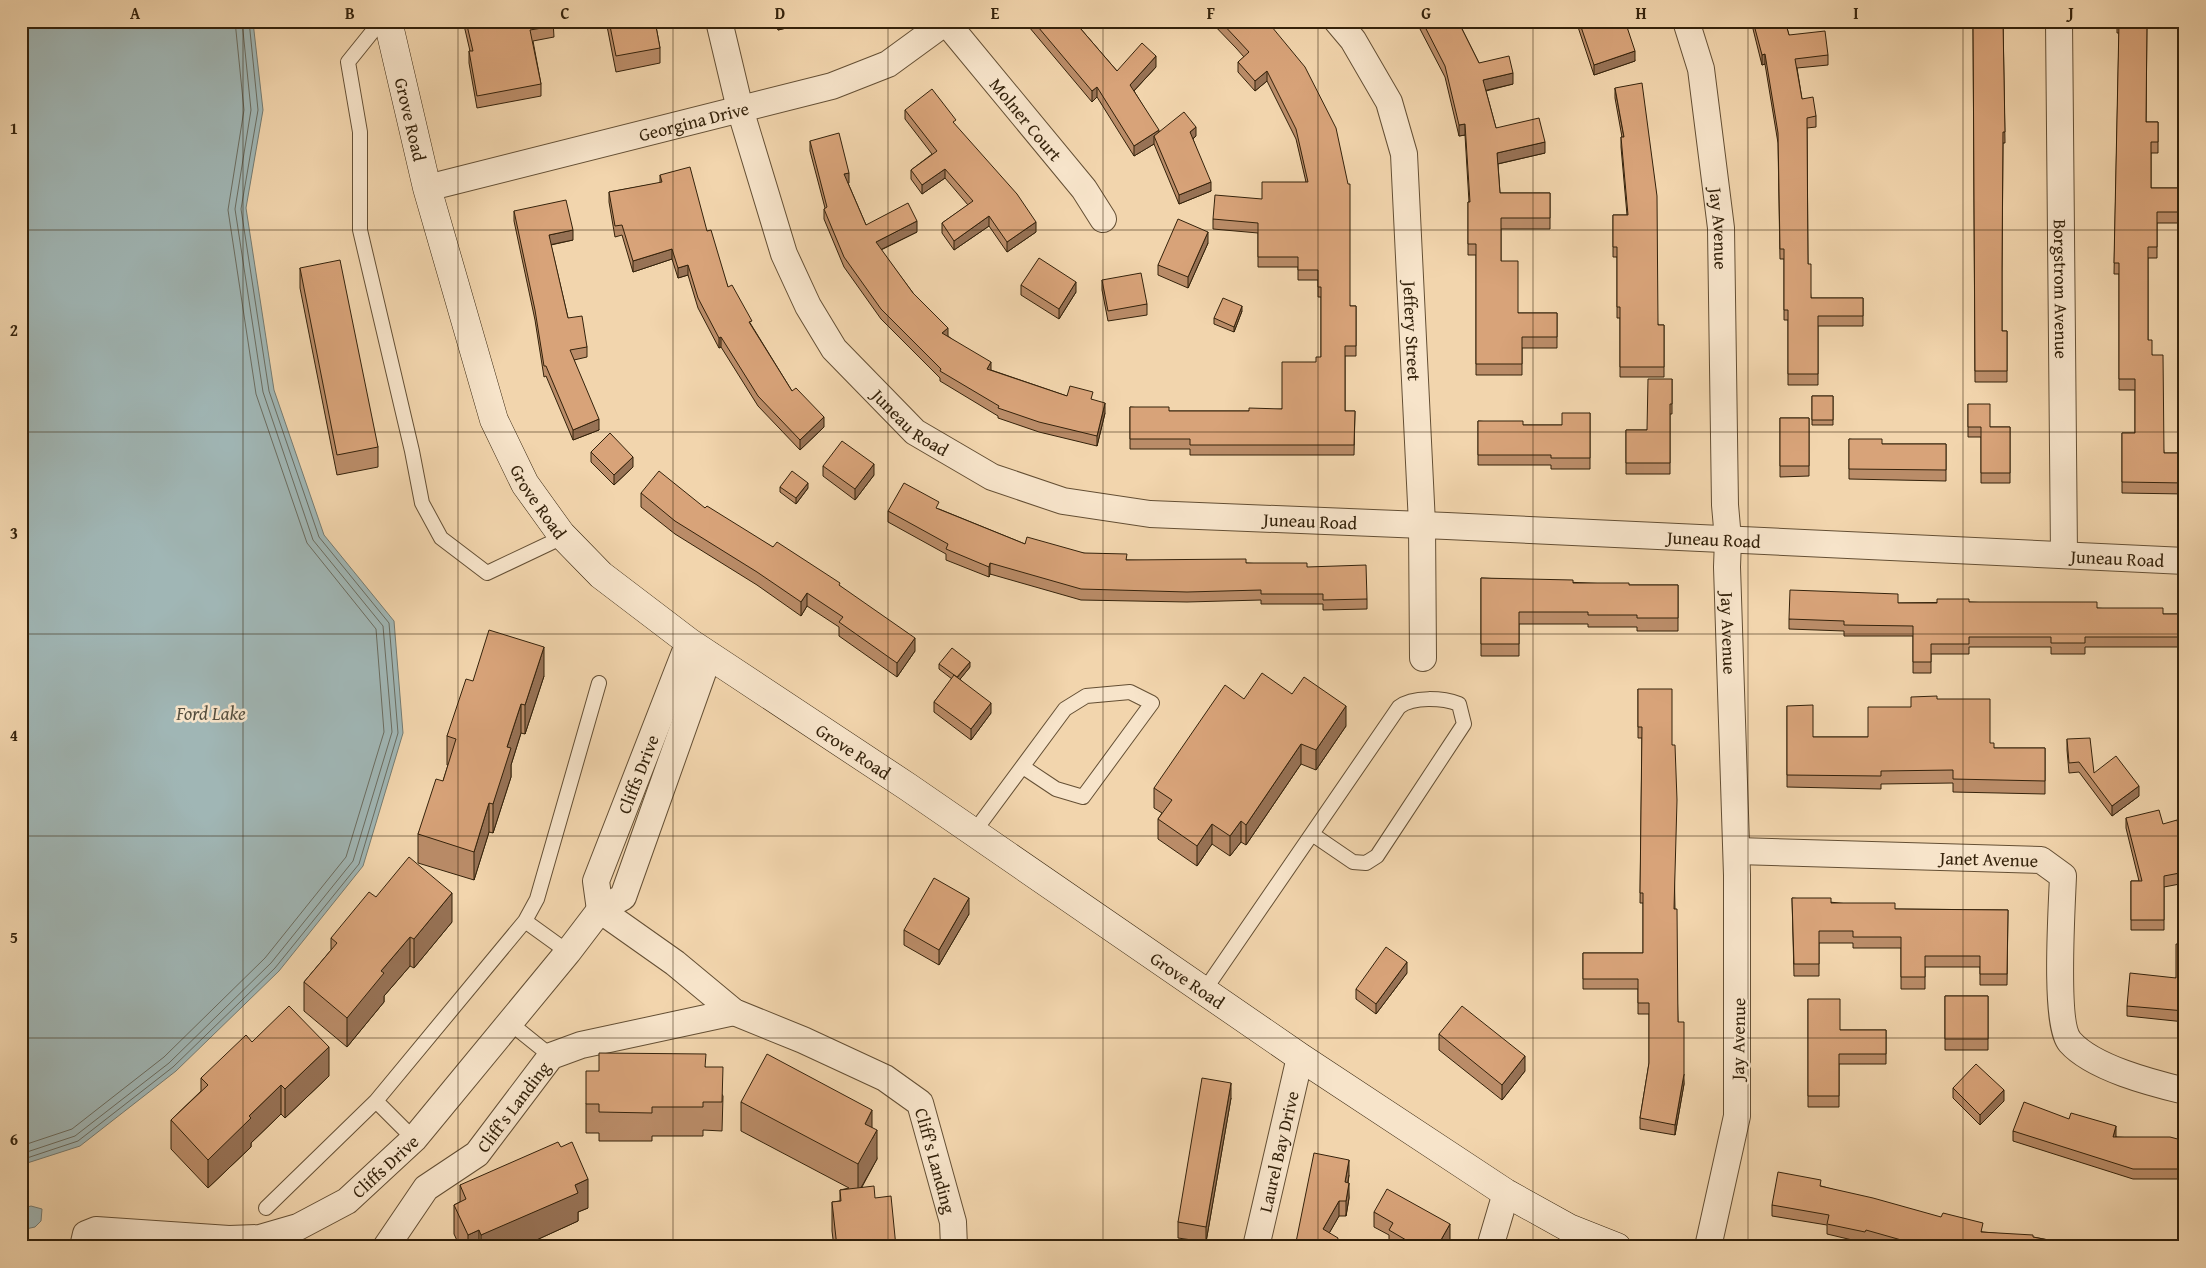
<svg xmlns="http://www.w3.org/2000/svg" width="2206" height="1268" viewBox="0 0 2206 1268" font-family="'Gentium Book Plus',serif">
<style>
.water{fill:#a0b6b5;stroke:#757b71}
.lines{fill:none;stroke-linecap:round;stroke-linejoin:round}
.shore{stroke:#6a6c60;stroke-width:1}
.service-casing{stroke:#644f34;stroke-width:16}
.minor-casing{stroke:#644f34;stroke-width:28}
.secondary-casing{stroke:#34220b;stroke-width:29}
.service{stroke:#f7e4ca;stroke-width:14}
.minor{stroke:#f7e4ca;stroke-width:26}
.secondary{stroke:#f7e4ca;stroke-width:28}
.wall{fill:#ba8c68;stroke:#34220b}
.shaded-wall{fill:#977255;stroke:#34220b}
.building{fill:#d8a379;stroke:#34220b}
.grid{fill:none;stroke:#34220b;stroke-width:1;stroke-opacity:0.55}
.labels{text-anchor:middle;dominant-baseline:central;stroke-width:5;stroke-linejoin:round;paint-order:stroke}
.street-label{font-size:18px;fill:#34220b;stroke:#f7e4ca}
.water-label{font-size:19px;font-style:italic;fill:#544e3e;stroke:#f7e4ca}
.neatline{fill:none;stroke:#34220b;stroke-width:2}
.grid-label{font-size:16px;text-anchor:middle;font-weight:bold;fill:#34220b}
</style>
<rect width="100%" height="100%" fill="#f2d5ad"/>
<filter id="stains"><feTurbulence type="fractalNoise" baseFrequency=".004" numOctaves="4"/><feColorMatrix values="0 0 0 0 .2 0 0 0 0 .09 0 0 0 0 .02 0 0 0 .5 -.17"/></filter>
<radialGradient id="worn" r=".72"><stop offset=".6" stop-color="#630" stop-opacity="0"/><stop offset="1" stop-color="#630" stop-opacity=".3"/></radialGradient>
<path class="water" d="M21,21L253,22L263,110L246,208L274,390L324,535L394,621L403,733L363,866L279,971L176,1071L80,1146L21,1165Z
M31,1206L42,1209L41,1221L35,1227L21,1230V1209Z"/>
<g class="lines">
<path class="shore" d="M21,1146L72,1129L164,1057L265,958L346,857L384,732L376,629L307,543L256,394L228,210L244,110L235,21
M21,1154L75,1136L169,1063L271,963L353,861L392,732L383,626L313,540L263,392L235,209L251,110L242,21
M21,1160L78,1141L173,1067L275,968L359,864L398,733L389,623L319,537L269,391L241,209L258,110L249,21"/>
<defs>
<path id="service" d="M381,21L348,62L360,132V230L412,451L422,503L441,538L487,573L563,537
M974,832L1065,709L1086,696L1130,692L1152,703L1083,797L1056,789L1023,767
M525,921L568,952
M1204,991L1399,707C1413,696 1443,698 1459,704L1464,724L1377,856L1366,863L1353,862L1312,834
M510,1023L551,1056
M376,1101L414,1139
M266,1208L376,1101L525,921L537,899L599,683"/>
<g id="minor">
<path id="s1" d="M719,21L740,109L784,254L808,306L834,349L915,432L992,477L1063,501L1150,514L1447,526L2185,561"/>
<path id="s2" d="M1337,21L1353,40L1389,102L1404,154L1422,524L1423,658"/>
<path id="s3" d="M1686,21L1701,69L1721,228L1725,505L1728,539L1727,567L1737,875V1116L1708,1247"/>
<path id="s4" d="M2059,21L2064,555"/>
<path id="s5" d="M946,22L1084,189L1103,219"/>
<path id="s6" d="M427,188L832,86L888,64L947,21"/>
<path id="s7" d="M1737,851L2041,860L2063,876C2062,905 2054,1024 2070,1042C2093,1068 2152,1083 2185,1091"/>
<path id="s8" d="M600,910L675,963L734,1012L803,1040L885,1078L920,1103L953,1222L954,1247"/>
<path id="s9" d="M600,910L596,881L689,642"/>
<path id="s10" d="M83,1247L86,1234L96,1230L229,1239L260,1238L298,1227L347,1201L414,1139L568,952L600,910L623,897L709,655"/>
<path id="s11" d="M386,1247L426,1188L477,1154L551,1056L581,1045L734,1012"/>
<path id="s12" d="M1256,1247L1300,1057"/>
<path d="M1490,1247L1506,1193"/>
</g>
<g id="secondary">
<path id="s13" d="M388,21L427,188L494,420L525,484L561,534L601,575L689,642L908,787L1300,1057L1506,1193L1569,1228L1617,1247"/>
</g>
</defs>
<use href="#service" class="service-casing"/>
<use href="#minor" class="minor-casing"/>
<use href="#secondary" class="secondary-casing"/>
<use href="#service" class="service"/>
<use href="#minor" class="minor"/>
<use href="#secondary" class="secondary"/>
</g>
<path class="wall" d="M463,21H553L554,37L533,41L541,84V96L477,108L469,63V51H470Z
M606,21H655L660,48V63L616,72Z
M775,21H815L778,30Z
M1024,21H1074L1117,71L1156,67L1134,91L1159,132L1196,136L1193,139L1211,191L1179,204L1154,144L1134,156L1097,97L1092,102Z
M1210,21H1267L1350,306H1356V356H1345V411H1355L1354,455H1190V449H1130V407L1169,411H1249L1282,409L1316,362L1321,357V297H1318V280H1298V267H1258V233L1213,229V219L1306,182L1296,139L1267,81L1255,91L1238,72V62L1244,57L1236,48Z
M1414,21H1458L1479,63L1513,84L1486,91L1496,128L1545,153L1498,164L1500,193H1550V229H1501V261L1518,313H1557V348H1522V375H1476V255H1468V202H1469L1465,135L1459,136L1445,77L1420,29Z
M1576,21H1625L1635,61L1594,75Z
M1751,21H1785L1789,35L1828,55V65L1797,68L1802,99L1816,116V127L1807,128L1808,264L1811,298H1863V326H1818V385H1788V320H1784V259H1780L1778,143L1765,64L1762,65Z
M1973,21H2003L2005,143H2003L2002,273V331H2007V382H1975Z
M2117,21H2147L2146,122H2158V153H2151V188H2185V223H2157V258H2148V340L2152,355L2164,453H2185V494L2122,493V433H2135V390H2119V274H2114L2119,33H2117Z
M1615,88L1658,325H1664V377H1620V318H1617V257H1613V215H1627L1621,147V137H1622L1615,98Z
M905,110L956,126L1036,232L1007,252L989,226L954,250L942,233V223L968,205L945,178L922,194L911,179V170L932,154L905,119Z
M810,141L849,183H848L866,225L917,232L881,250L913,293L948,336L991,370L1067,396L1093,400L1105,413L1097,446L1039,432L998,418V416L940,381V378L881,319L844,267L824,219V209L825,208L810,151Z
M660,175L707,231L728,287L792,391L824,427L800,450L758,406L721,347L719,348L698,308L688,275L678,278L672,259L633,272L622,235L615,237L609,202V192L660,183Z
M514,211L573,240L551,245L568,318L587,347V357L574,360L599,430L573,440L546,376L544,377L535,320L514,221Z
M1208,243L1188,288L1158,275V265Z
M300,268L378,447V467L337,475L300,288Z
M1102,280L1147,304V315L1108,321L1102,290Z
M1021,285L1076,292L1059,319L1021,295Z
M1242,311L1234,332L1214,324V318Z
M1672,379V414H1670V474H1626V430H1647Z
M1812,396H1833V425H1812Z
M1968,404L1990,427H2010V483H1981V437H1968Z
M1590,413V469H1551V465H1478V421L1523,425H1562Z
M1780,418H1809V476L1780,477Z
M1849,439L1882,444H1946V481L1849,479Z
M591,452L633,467L614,485L591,462Z
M823,466L874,475L855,500L823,476Z
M780,487L808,488L796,504L780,492Z
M641,493L705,508L840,586L915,651L897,677L839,636V627L807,606L801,616L757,585L675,534L641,507Z
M939,509L1025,544L1127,560L1246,563L1307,567L1367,599V609L1323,610V604H1261V600L1187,602L1081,600L990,574L989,577L946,560V554L888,522V511Z
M1481,578L1629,585H1678V631H1637V627H1588V624H1519V656H1481Z
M1969,602L2097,608L2163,614H2185V647H2085V654H2051V647H1969V654H1931V673H1913V636H1844V631L1789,629V619L1898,603Z
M939,664L970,667L960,679L991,713L971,740L934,712V702L952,679L939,669Z
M544,676L525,734L521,733L511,765V777L493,833L489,832L474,880L418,863V834L443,781L448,765H447V736L473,681Z
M1638,689L1672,745L1675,909L1678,1022L1684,1084L1675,1135L1640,1129V1118L1649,1063V1014H1638V989H1583V953H1643V903H1640L1642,738H1638Z
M1292,694L1346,726L1316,770L1301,764L1246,845L1241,842L1230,856L1212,844L1197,866L1158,839V819L1162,813L1154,808V788L1244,699Z
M1937,699L1990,743L1994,748H2045V794L1953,792V783L1881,784V789L1787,787V706L1813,737H1868L1911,707Z
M2067,739L2094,773L2139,796L2112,816L2079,772L2069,773L2067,750Z
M2126,818L2163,824L2184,850H2185V883L2164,887V930H2131V881H2139L2126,828Z
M376,897L452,922L414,968L410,966L384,996V1002L347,1047L304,1011V982L331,950V938Z
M1792,898L1895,909L2008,910L2007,985H1980V967H1925V989H1901V948H1853V943H1819V976H1794Z
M969,914L939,965L904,945V930Z
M2185,944V1022L2127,1016V1006L2176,978Z
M1407,973L1376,1014L1356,999V989Z
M1945,996H1988V1050H1945Z
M1808,999L1840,1030H1886V1064H1839V1107H1808Z
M1439,1034L1525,1071L1502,1100L1439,1050Z
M252,1042L329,1076L285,1118L281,1114L251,1143V1147L208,1188L171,1149V1120L201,1091V1078Z
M706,1067L723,1096L722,1131L703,1130V1136H652V1141H599V1133H586V1104L599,1071Z
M1953,1088L2004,1101L1980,1125L1953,1098Z
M1231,1098L1206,1242L1178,1238V1222Z
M741,1102L872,1128L877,1159L862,1187L875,1198L896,1247H834L832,1231V1202L840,1201V1190L849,1188L741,1131Z
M2013,1131L2116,1136V1137L2185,1141V1202H2183V1192L2184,1187L2179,1185V1179H2133L2013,1141Z
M1349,1175L1348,1183L1349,1198L1346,1216H1339L1329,1233L1338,1247H1295Z
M460,1185L588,1208L578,1212V1221L521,1247H460L454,1234V1205L460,1202Z
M1821,1186L1983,1232L2033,1237L2085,1247H1889L1866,1240L1865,1243L1827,1234V1225L1772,1216V1205Z
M1374,1212L1450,1239L1446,1247H1391L1389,1246V1235L1374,1227Z"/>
<path class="shaded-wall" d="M778,21H815L778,30Z
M1635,51V61L1594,75V65Z
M1765,54V64L1762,65V55Z
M1156,56V67L1130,95V85Z
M1267,71V81L1255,91V81Z
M1513,73V84L1483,91V80Z
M1097,87V97L1092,102V91Z
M1465,124V135L1459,136V125Z
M1196,127V136L1190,141V132Z
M1159,130V141L1154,136V144L1134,156V146Z
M1545,142V153L1497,164V153Z
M945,169V178L922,194V185Z
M849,173V183L844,184V174Z
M1211,182V191L1179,204V195Z
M989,216V226L954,250V241Z
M917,221V232L876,252V242Z
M1036,222V232L1007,252V242Z
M573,230V240L549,245V235Z
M1208,232V243L1188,288V277Z
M672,249V259L633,272V261Z
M688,265V275L678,278V268Z
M1076,282V292L1059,319V309Z
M1242,306V311L1234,332V327Z
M948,328V338L942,333Z
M721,337V347L719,348V338Z
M991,362V372L987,369Z
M1105,403V413L1097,446V436Z
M824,417V427L800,450V440Z
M599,419V430L573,440V430Z
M633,457V467L614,485V475Z
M874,464V475L855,500V489Z
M808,483V488L796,504V498Z
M990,563V574L989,577V567Z
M807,593V606L801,616V602Z
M915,638V651L897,677V663Z
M544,647V676L525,734V705Z
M970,662V667L957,683V678Z
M991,703V713L971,740V729Z
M521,704V733L511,765V777L493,833V804L507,747Z
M1346,706V726L1316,770V750Z
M1301,744V764L1246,845V825Z
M2139,786V796L2112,816V806Z
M489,803V832L474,880V852Z
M1241,821V842L1230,856V836Z
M1212,824V844L1197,866V846Z
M452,893V922L414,968V939Z
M969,898V914L939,965V950Z
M410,937V966L384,996V1002L347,1047V1018L381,971Z
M1407,962V973L1376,1014V1004Z
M329,1047V1076L285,1118V1089Z
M1525,1056V1071L1502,1100V1085Z
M1684,1074V1084L1675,1135V1125Z
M1231,1083V1098L1206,1242V1227Z
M281,1085V1114L251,1143V1147L208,1188V1160L249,1116Z
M2004,1090V1101L1980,1125V1115Z
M872,1110V1139L877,1130V1159L858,1193V1164L865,1124Z
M2116,1126V1136L2113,1147V1137Z
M1349,1160V1175L1345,1198V1182Z
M588,1179V1208L578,1212V1221L521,1247H481V1235L575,1185Z
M1349,1183V1198L1346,1216V1201Z
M1339,1201V1216L1323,1244V1229Z
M1450,1224V1239L1446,1247H1437Z
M479,1230V1247H468V1235Z"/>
<path class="building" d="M466,21H553L554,26L530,30L541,84L477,96L469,51H473Z
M609,21H655L660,48L616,56Z
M1033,21H1074L1117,71L1142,43L1156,56L1130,85L1159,130L1134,146L1097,87L1092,91Z
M1220,21H1267L1305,67L1336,128L1348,184H1350V306H1356V346H1345V411H1355L1354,445H1190V439H1130V407H1169V411H1249V408L1282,409V362H1316V357H1321V287H1318V270H1298V257H1258V223L1213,219L1215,195L1262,199V182H1308L1296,129L1267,71L1255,81L1238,62L1249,52L1236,38Z
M1422,21H1458L1479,63L1509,56L1513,73L1483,80L1496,128L1539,118L1545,142L1497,153L1500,193H1550V218H1501V261H1518V313H1557V337H1522V364H1476V244H1468V202H1470L1465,124L1459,125L1445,66Z
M1579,21H1625L1635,51L1594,65Z
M1753,21H1785L1789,35L1825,31L1828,55L1795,59L1802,99L1813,97L1816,116L1807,118L1808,264H1811V298H1863V316H1818V374H1788V310H1784V249H1780L1778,133L1765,54L1762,55Z
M1973,21H2003L2005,132H2003L2002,268V331H2007V371H1975Z
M2117,21H2147L2146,122H2158V142H2151V188H2185V212H2157V247H2148V340H2152V355H2163L2164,453H2185V483L2122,482V433H2135V379H2119V263H2114L2119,22Z
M1642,83L1657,196L1658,325H1664V367H1620V307H1617V247H1613V215H1628L1621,137H1624L1615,88Z
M932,89L956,120L953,122L1017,194L1036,222L1007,242L989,216L954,241L942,223L973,201L945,169L922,185L911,170L937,151L905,110Z
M1184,112L1196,127L1190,132L1211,182L1179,195L1154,136Z
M839,133L849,173L844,174L866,225L908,203L917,221L876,242L913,293L948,328L942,333L991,362L987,369L1067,396L1070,386L1093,392L1091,399L1105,403L1097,436L1039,422L998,408L999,406L940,371L941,369L881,309L844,257L824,209L827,207L810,141Z
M690,167L707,231L711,230L728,287L732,285L752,321L749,322L792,391L796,388L824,417L800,440L758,396L721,337L719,338L698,298L688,265L678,268L672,249L633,261L622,225L615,226L609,192L662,182L660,175Z
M566,200L573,230L549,235L568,318L582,316L587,347L570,350L599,419L573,430L546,366H544L535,310L514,211Z
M1178,219L1208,232L1188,277L1158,265Z
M1039,258L1076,282L1059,309L1021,285Z
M340,260L378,447L337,455L300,268Z
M1141,273L1147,304L1108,311L1102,280Z
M1223,298L1242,306L1234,327L1214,318Z
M1648,379H1672V404H1670V463H1626V430H1647Z
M1812,396H1833V420H1812Z
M1968,404H1990V427H2010V473H1981V427H1968Z
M1562,413H1590V458H1551V455H1478V421H1523V425H1562Z
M1780,418H1809V466H1780Z
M610,433L633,457L614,475L591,452Z
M1849,439H1882V444H1946V470L1849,469Z
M842,441L874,464L855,489L823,466Z
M659,471L705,508L707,506L773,547L777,542L840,583L839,585L915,638L897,663L839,622L843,617L807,593L801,602L757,572L675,521L641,493Z
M792,471L808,483L796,498L780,487Z
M904,483L939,502L936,508L1025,544L1027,537L1084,553L1127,554L1126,560L1246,559V563H1307V567L1366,565L1367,599L1323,600V594H1261V590L1187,592L1081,589L990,563L989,567L946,549L948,544L888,511Z
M1481,578L1573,580V583H1629V585H1678V618H1637V615H1588V612H1519V644H1481Z
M1790,590L1898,594V603H1937V599H1969V602H2097V608H2163V614H2185V637H2085V643H2051V637H1969V644H1931V662H1913V626L1844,625V621L1789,619Z
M489,630L544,647L525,705L521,704L507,747L511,748L493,804L489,803L474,852L418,834L436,779L443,781L456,739L447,736L466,679L473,681Z
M952,648L970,662L957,677L939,664Z
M1262,673L1292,694L1304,677L1346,706L1316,750L1301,744L1246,825L1241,821L1230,836L1212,824L1197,846L1158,819L1172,800L1154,788L1225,685L1244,699Z
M954,675L991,703L971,729L934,702Z
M1638,689H1672V745H1675L1677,800L1674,909H1677L1678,1022H1684V1074L1675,1125L1640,1118L1649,1063V1003H1638V979H1583V953H1643V893H1640L1642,727H1638Z
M1937,696V699H1990V743H1994V748H2045V781L1953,779V770L1881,771V776L1787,775V706L1813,705V737H1868V707H1911V697Z
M2090,738L2094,773L2116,756L2139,786L2112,806L2079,762L2069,763L2067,739Z
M2159,810L2163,824L2177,820L2184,850H2185V872L2164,876V920H2131V881H2142L2126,818Z
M409,857L452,893L414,939L410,937L381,971L384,973L347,1018L304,982L337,943L331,938L369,892L376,897Z
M934,878L969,898L939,950L904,930Z
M1792,898H1831V903H1895V909L2008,910L2007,974H1980V956H1925V977H1901V937H1853V931H1819V964H1794Z
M2176,944H2185V1011L2127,1006L2130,973L2176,978Z
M1386,947L1407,962L1376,1004L1356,989Z
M1945,996H1988V1039H1945Z
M1808,999H1840V1030H1886V1054H1839V1096H1808Z
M289,1006L329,1047L285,1089L281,1085L249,1116L251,1118L208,1160L171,1120L208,1085L201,1078L246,1035L252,1042Z
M1462,1006L1525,1056L1502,1085L1439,1034Z
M599,1053L706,1054L705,1067H723L722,1102H703V1107H652V1113L599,1112V1104H586V1071H599Z
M767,1054L872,1110L865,1124L877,1130L858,1164L741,1102Z
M1976,1064L2004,1090L1980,1115L1953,1088Z
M1202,1078L1231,1083L1206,1227L1178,1222Z
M2024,1102L2069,1119L2071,1113L2116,1126L2113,1137H2170L2185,1141V1177L2179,1175L2181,1169H2133L2013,1131Z
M558,1142L561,1147L572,1142L588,1179L575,1185L578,1193L481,1235L479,1230L468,1235L454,1205L466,1199L460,1185Z
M1314,1153L1349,1160L1345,1182L1349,1183L1346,1201H1339L1323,1229L1338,1238L1336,1247H1295Z
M1778,1172L1821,1180L1820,1186L1873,1198L1941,1217L1943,1213L1983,1223L1981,1232L2033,1235V1237L2085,1247H1942L1920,1241L1919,1245L1866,1230L1865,1232L1827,1224L1829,1215L1772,1205Z
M874,1186L875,1198L891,1196L896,1247H837L832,1202L841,1201L840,1190Z
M1387,1189L1450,1224L1437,1247H1418L1389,1230L1393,1223L1374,1212Z"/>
<path class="grid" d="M243,21V1247M458,21V1247M673,21V1247M888,21V1247M1103,21V1247M1318,21V1247M1533,21V1247M1748,21V1247M1963,21V1247M21,230H2185M21,432H2185M21,634H2185M21,836H2185M21,1038H2185"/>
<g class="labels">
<g class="street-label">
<text stroke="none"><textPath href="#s5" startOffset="126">Molner Court</textPath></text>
<text stroke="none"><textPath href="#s13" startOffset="101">Grove Road</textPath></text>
<text stroke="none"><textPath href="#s6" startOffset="275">Georgina Drive</textPath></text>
<text stroke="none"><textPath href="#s3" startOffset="211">Jay Avenue</textPath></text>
<text stroke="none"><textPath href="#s4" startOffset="268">Borgstrom Avenue</textPath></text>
<text stroke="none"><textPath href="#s2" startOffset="328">Jeffery Street</textPath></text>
<text stroke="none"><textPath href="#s1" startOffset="456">Juneau Road</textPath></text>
<text stroke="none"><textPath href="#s13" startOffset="506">Grove Road</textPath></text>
<text stroke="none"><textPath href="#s1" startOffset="878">Juneau Road</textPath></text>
<text stroke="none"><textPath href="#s1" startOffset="1282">Juneau Road</textPath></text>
<text stroke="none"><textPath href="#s1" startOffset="1686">Juneau Road</textPath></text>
<text stroke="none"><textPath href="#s3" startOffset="616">Jay Avenue</textPath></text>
<text stroke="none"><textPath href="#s13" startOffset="911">Grove Road</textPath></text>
<text stroke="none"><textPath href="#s9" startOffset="144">Cliffs Drive</textPath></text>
<text stroke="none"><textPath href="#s7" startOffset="252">Janet Avenue</textPath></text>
<text stroke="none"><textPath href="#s13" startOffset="1316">Grove Road</textPath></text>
<text transform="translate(1738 1039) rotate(-89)">Jay Avenue</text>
<text stroke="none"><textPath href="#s11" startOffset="192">Cliff's Landing</textPath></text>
<text stroke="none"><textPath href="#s12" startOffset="98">Laurel Bay Drive</textPath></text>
<text stroke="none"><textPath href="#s8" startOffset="436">Cliff's Landing</textPath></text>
<text stroke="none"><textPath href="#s10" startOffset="335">Cliffs Drive</textPath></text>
</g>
<g class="water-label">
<text x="211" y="713">Ford Lake</text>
</g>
</g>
<rect width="2206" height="1268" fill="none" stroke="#f2d5ad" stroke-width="55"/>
<rect x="28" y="28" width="2150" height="1212" class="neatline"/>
<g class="grid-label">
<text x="135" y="19">A</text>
<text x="350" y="19">B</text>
<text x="565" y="19">C</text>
<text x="780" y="19">D</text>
<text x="995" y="19">E</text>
<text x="1211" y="19">F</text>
<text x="1426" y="19">G</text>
<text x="1641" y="19">H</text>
<text x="1856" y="19">I</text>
<text x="2071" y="19">J</text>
<text x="14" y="134">1</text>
<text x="14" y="336">2</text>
<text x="14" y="539">3</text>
<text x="14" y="741">4</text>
<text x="14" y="943">5</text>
<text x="14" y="1145">6</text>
</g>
<rect width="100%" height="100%" filter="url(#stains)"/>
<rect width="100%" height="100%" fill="url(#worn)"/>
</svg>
